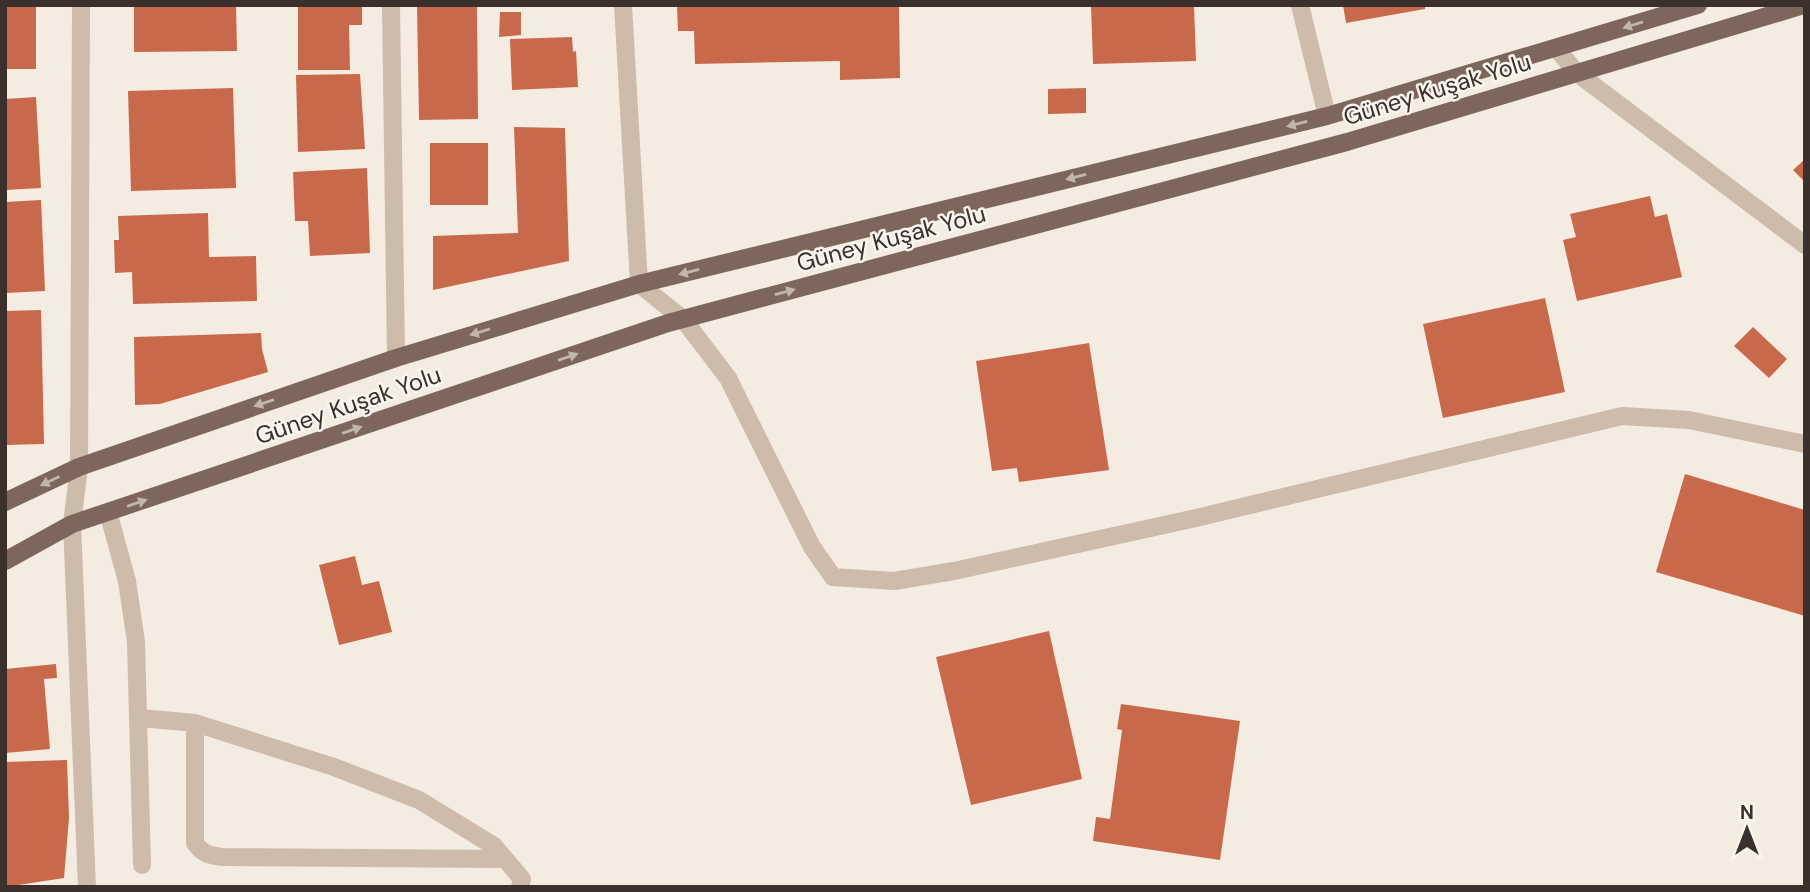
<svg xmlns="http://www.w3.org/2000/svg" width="1810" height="892" viewBox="0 0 1810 892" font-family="'DM Sans',sans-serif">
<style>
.building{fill:#c8694b}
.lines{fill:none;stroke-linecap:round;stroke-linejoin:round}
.minor{stroke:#cdbbac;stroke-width:18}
.major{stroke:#7d675c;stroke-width:18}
.oneway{fill:#c2b5ac}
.labels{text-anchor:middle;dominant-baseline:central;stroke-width:5;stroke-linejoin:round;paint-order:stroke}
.street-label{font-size:24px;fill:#3b302b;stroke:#fbf5ee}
</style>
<rect width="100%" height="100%" fill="#f4ebe1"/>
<path class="building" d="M5,5H36V69H5Z
M134,5H236L237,51L134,52Z
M298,5H362V25H349L350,70H298Z
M417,5H477L478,119L419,120Z
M677,5H899L900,78L840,80V61L695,64L694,31H678Z
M1091,5H1194L1196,61L1093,64Z
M1343,5H1425V9L1346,23Z
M500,12H521V35L499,37Z
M572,37L573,52L576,51L578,87L512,90L510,39Z
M360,74L365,149L298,152L296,75Z
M233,88L236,188L131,191L128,91Z
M1086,88V113L1048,114V89Z
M36,97L41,188L5,190V99Z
M514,127L565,128L569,261L433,290V236L518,233Z
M430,143H488V205H430Z
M1805,159V182L1793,170Z
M367,168L370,253L310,256L308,221H295L293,172Z
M1650,196L1655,217L1667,214L1682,277L1577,301L1563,240L1576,237L1570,214Z
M41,200L45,291L5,293V202Z
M208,213L209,257L256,256L257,301L133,304L132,272L115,273L114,240H119L118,216Z
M1545,298L1565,392L1443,418L1423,324Z
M41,310L44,444L5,445V311Z
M1753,327L1787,359L1769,378L1734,346Z
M261,333L262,349L268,372L160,404L135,405L134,337Z
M1089,343L1109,470L1019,482L1017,468L992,471L976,361Z
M1685,474L1805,510V616L1656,572Z
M355,556L362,585L379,581L392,632L339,645L319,565Z
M1049,631L1082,779L971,805L936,657Z
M56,664L57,678L44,679L50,749L5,753V669Z
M1121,704L1240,721L1220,860L1093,841L1096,817L1110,819L1122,730L1117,729Z
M67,760L69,818L64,878L5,887V762Z"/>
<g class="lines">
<path class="minor" d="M81,5L79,467L72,524L87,887
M391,5L396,358
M623,5L639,284L683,319L728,378L812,547L833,577L894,581L954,571L1196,518L1622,416L1689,420L1805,444
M1300,5L1327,116
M1556,48L1577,73L1805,245
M108,512L127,581L136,642L142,865
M140,718L195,723L334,767L419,800L494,846L522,879L520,887
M195,723V843C202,854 210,855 222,857L505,859"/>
<path class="major" d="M5,502L79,467L396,358L639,284L1327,116L1698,5
M5,561L72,524L668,323L1347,142L1804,5"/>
</g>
<defs><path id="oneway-solid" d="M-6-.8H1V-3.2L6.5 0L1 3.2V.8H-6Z" transform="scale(1.75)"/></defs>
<g class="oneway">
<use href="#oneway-solid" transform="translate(1633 25) rotate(163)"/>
<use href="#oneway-solid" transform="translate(1297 124) rotate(166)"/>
<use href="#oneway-solid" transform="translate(1076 177) rotate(166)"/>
<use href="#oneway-solid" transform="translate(689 272) rotate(166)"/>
<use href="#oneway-solid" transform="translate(785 292) rotate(-15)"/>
<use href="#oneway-solid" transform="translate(480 332) rotate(163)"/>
<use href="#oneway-solid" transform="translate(568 357) rotate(-19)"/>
<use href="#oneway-solid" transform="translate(264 403) rotate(161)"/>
<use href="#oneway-solid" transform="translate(352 430) rotate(-19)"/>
<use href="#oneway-solid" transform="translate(50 481) rotate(154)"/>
<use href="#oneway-solid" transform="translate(137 503) rotate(-19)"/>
</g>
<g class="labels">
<g class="street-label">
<text transform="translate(1437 89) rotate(-17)">Güney Kuşak Yolu</text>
<text transform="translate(891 238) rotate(-15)">Güney Kuşak Yolu</text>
<text transform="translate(348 405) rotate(-19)">Güney Kuşak Yolu</text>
</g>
</g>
<rect width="1810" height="892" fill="none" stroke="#3b302b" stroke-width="14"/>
<g transform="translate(1747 829)" stroke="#fbf5ee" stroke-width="5" paint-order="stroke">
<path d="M0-5L12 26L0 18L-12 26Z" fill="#3b302b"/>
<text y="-10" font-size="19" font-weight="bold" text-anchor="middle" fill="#3b302b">N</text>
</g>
</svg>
